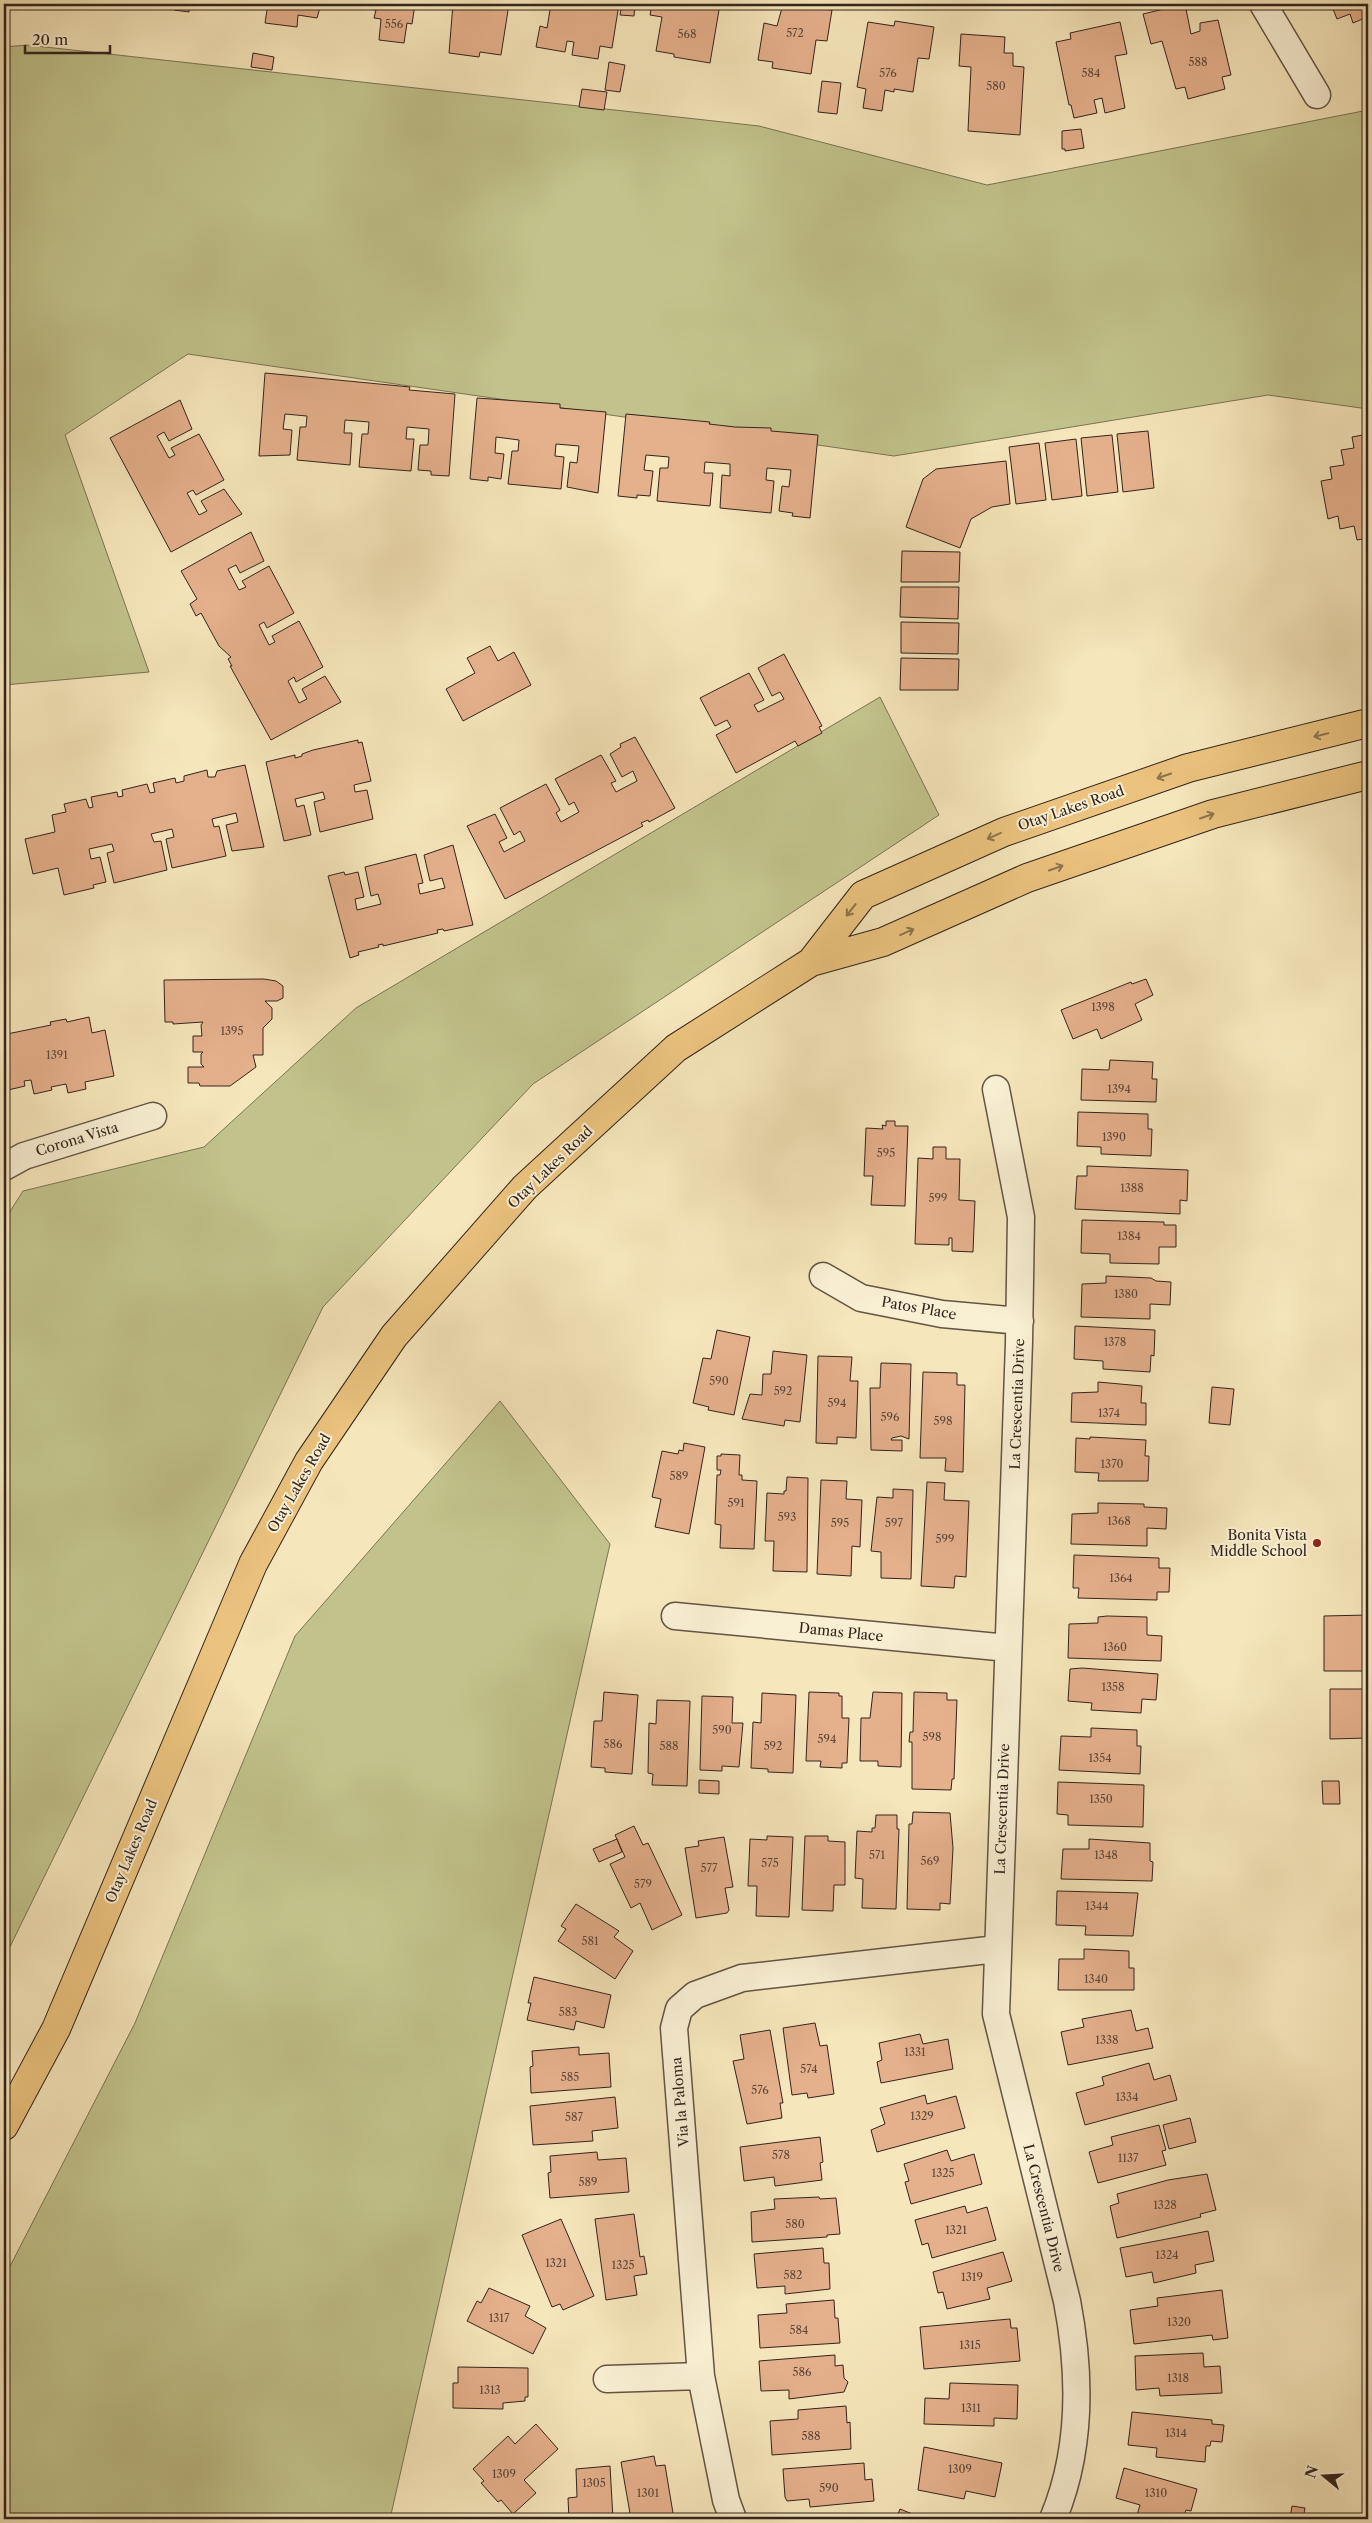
<svg xmlns="http://www.w3.org/2000/svg" width="1372" height="2523" viewBox="0 0 1372 2523" font-family="'Libre Caslon Text',serif">
<style>
.green{fill:#c2c38c;stroke:#7a7454}
.building{fill:#e5b08c;stroke:#32241c}
.lines{fill:none;stroke-linecap:round;stroke-linejoin:round}
.street-casing{stroke:#635444;stroke-width:29}
.primary-casing{stroke:#32241c;stroke-width:30}
.street{stroke:#f9efd3;stroke-width:26}
.primary{stroke:#ebc37e;stroke-width:28}
.oneway{stroke:#8e744d}
.poi-dot{fill:#8f2418;stroke:#f9efd3;stroke-width:2}
.labels{text-anchor:middle;dominant-baseline:central;stroke-width:4;stroke-linejoin:round;paint-order:stroke}
.number-label{font-size:11px;fill:#5f4738}
.street-label{font-size:14px;fill:#32241c;stroke:#f9efd3}
.poi-label{font-size:14px;fill:#32241c;stroke:#f9efd3;text-anchor:end}
</style>
<rect width="100%" height="100%" fill="#f6e6bb"/>
<filter id="stains"><feTurbulence type="fractalNoise" baseFrequency=".004" numOctaves="4"/><feColorMatrix values="0 0 0 0 .2 0 0 0 0 .09 0 0 0 0 .02 0 0 0 .5 -.17"/></filter>
<radialGradient id="worn" r=".72"><stop offset=".6" stop-color="#630" stop-opacity="0"/><stop offset="1" stop-color="#630" stop-opacity=".3"/></radialGradient>
<path class="green" d="M27,45L759,126L987,185L1368,110V409L1268,395L894,456L188,354L65,435L149,672L4,685V47Z
M880,697L939,815L533,1084L323,1307L4,1959V1221L23,1191L204,1147L356,1008Z
M500,1401L610,1544L390,2519H4V2278L135,2023L295,1636Z"/>
<path class="building" d="M65,4H112V7Z
M174,4H190L189,12L174,10Z
M268,4H321L317,18L298,15L297,27L265,23Z
M363,4H415L412,24L407,23L404,43L379,40L381,19L374,18L376,10L362,8Z
M453,4H509L501,55L480,52L479,57L449,53Z
M551,4H619L612,48L600,46L598,59L572,55L574,42L567,41L565,52L536,47L540,26L547,28Z
M622,4H635L634,16L620,15Z
M652,4H720L710,63L674,57V54L656,51L662,17L650,15Z
M783,4L832,10L827,41L816,40L811,74L772,68L773,62L758,60L764,23L777,26Z
M1185,4L1191,34L1200,31V23L1218,20L1231,75L1222,77L1225,89L1188,99L1185,87L1176,89L1162,41L1151,44L1143,14Z
M1331,4H1368V27L1365,18L1353,23L1350,14L1337,19Z
M895,21L934,27L929,59L918,58L913,92L894,89V92L885,90L882,111L863,108L866,89L857,87L868,22L894,26Z
M1120,22L1127,54L1115,56L1125,108L1105,113L1102,98L1094,100L1097,113L1074,118L1071,105H1069L1056,42L1071,39L1070,33Z
M961,34L1005,37L1004,53H1013V66L1024,67L1020,135L968,131L971,67L959,66Z
M253,53L274,57L272,70L251,67Z
M609,62L625,65L620,92L605,90Z
M822,81L841,83L837,114L818,112Z
M582,89L607,92L604,110L579,107Z
M1081,129L1084,148L1065,151V149H1062V131Z
M265,373L410,387L409,390L455,394L449,476L431,475V471L418,470L420,445H428L429,429L407,427L406,439H414L411,471L359,467L362,434H368L369,422L345,420L344,433H352L350,465L297,460L300,427H306L307,416L285,414L283,429L292,430L290,455L259,456Z
M477,398L560,404V408L606,412L598,493L567,487L570,462L577,463L579,446L556,444L555,456L564,457L561,489L508,484L512,451H518L519,440L496,437L495,453L504,454L501,479L488,477V481L470,479Z
M180,400L192,429L169,441L164,432L157,436L169,458L175,455L171,448L199,434L224,480L196,495L193,490L187,493L199,515L207,511L201,501L224,489L242,514L171,552L110,438Z
M626,414L710,422L709,424L735,427L771,428V431L818,435L810,518L792,516L793,513L779,511L782,486L789,487L791,470L767,468L766,480L774,481L771,513L720,508L722,475L730,476V464L705,462L704,473H713L710,506L657,501L660,468H668L669,457L646,455L644,470L653,471L650,496L637,495V498L618,496Z
M1148,431L1154,488L1123,492L1117,434Z
M1368,434V538L1357,540L1354,526L1340,529L1338,516L1328,519L1321,481L1332,479L1330,467L1344,465L1341,450L1354,448L1352,437Z
M1112,435L1118,492L1087,496L1081,438Z
M1076,439L1082,496L1052,500L1045,443Z
M1039,443L1046,500L1016,504L1009,447Z
M1006,461L1010,504L992,507L971,519L960,548L906,527L923,479L936,469Z
M251,532L264,561L240,573L236,565L228,569L239,590L246,587L242,581L269,566L294,613L267,628L264,622L259,625L269,645L275,642L272,636L299,621L323,667L296,682L294,677L288,681L299,703L307,699L302,689L325,676L341,702L271,740L230,666H232L228,659L231,657L219,646L201,613L196,616L190,604L197,599L181,571Z
M902,551L960,552L959,582H901Z
M901,587H959L958,619L900,617Z
M901,622L959,623L958,654L901,653Z
M490,646L498,661L514,652L531,685L463,721L446,689L475,673L467,658Z
M784,654L822,726L819,727L822,733L798,746L795,741L736,773L716,735L731,727L727,720L715,726L700,698L749,673L764,700L754,705L758,712L784,699L780,692L772,696L758,668Z
M901,658L959,659L958,690H900Z
M635,737L675,808L649,822L648,820L641,823L643,826L505,899L467,826L495,814L507,838L499,842L504,852L525,841L520,831L514,835L500,808L546,784L560,810L556,813L561,822L579,812L574,802L569,805L555,779L601,755L616,781L611,783L616,792L637,781L633,771L622,777L610,754L621,747L620,744Z
M358,740V743L362,742L371,781L354,785L355,792L367,790L373,819L320,832L314,802L325,799L323,792L295,799L297,807L304,805L311,835L284,841L266,762L295,755V758L302,756V754L313,750Z
M245,765L264,847L232,851L226,825L238,822L236,813L212,819L214,827L219,826L226,856L172,868L166,839L174,837L172,829L151,834L154,842L161,841L167,870L114,883L107,853L114,851L112,844L89,849L91,859L100,857L106,882L93,885L94,888L64,895L58,868L33,874L25,839L55,832L52,815L66,812L64,804L86,799L89,808L93,807L91,797L117,792L118,797L123,796L122,790L147,784L150,793L155,792L153,783L175,778L176,783L184,781V776L207,770L208,777H215L217,771Z
M453,845L473,925L444,931L443,929L437,930L438,933L383,946V944L378,945L379,947L358,952L359,955L350,958L328,876L344,872L345,875L358,872L364,897L355,899L357,910L381,904L378,894L371,896L365,867L416,854L423,883L418,884L420,894L445,888L442,878L430,881L424,855Z
M264,979L276,981L283,986V998L277,1001H265L272,1008V1019L263,1028V1055H253L256,1067L230,1086H200L199,1083H188V1067H204L201,1064V1054L203,1052H193V1036H202L201,1025L203,1022L173,1024V1022H165L164,980Z
M1146,979L1153,995L1135,1004L1142,1020L1101,1039L1097,1029L1073,1039L1061,1010L1131,982L1132,984Z
M89,1017L92,1033L105,1030L114,1076L85,1082L86,1089L68,1093L66,1084L51,1087L52,1090L34,1094L31,1080L24,1081L25,1086L4,1091V1031L7,1034L51,1025L50,1022L66,1019L67,1022Z
M1110,1060L1153,1062L1152,1079H1157L1156,1102L1081,1100L1082,1069L1109,1070Z
M1078,1112L1148,1114V1129H1152L1151,1156L1101,1154V1147L1077,1146Z
M886,1121H895V1126H908L905,1206L871,1205L873,1176H864L866,1128L883,1129L882,1125L886,1126Z
M933,1147H946V1159H960L959,1200L975,1201L973,1252L952,1251V1238H949V1245L915,1244L918,1158L933,1159Z
M1087,1166L1188,1170L1187,1201L1180,1200V1214L1075,1209L1077,1176H1087Z
M1082,1220L1164,1222V1225H1176V1247H1159V1264L1110,1263V1254L1081,1253Z
M1106,1276L1151,1278L1156,1281L1171,1282L1170,1305L1150,1304V1319L1081,1317L1082,1284L1106,1283Z
M1075,1326L1155,1330L1154,1356L1151,1355L1150,1372L1103,1369V1361L1074,1359Z
M717,1330L750,1337L734,1415L708,1410L709,1407L693,1403L703,1358L711,1359Z
M773,1351L807,1355L800,1422L785,1420L784,1426L742,1419L750,1394L762,1395L763,1374H771Z
M818,1356L852,1357L850,1381H858L856,1438L837,1437V1444L816,1443Z
M881,1363L911,1364L909,1439L901,1436L892,1438L891,1440H902V1451L871,1450L870,1388H880Z
M923,1372L957,1373V1385H965L963,1472L945,1471L946,1458H920Z
M1098,1382L1142,1386L1141,1403H1146V1425L1071,1422L1072,1393L1098,1392Z
M1212,1387L1234,1389L1230,1425L1209,1423Z
M1090,1437L1146,1440L1145,1456H1149L1148,1481H1098L1099,1473L1075,1472L1076,1438L1090,1439Z
M684,1443L705,1447L689,1534L655,1527L661,1499L652,1497L662,1451L678,1454L679,1450L683,1451Z
M721,1454L740,1455L739,1475H742V1480L757,1481L754,1549L720,1548L721,1525L715,1524L717,1475H720L721,1470H717V1456H721Z
M787,1477L808,1478L807,1572L773,1571L774,1541H765L767,1493L784,1494V1491H786Z
M821,1480L847,1481L846,1499L862,1500L860,1547L852,1546L851,1576L817,1574Z
M927,1482L945,1483L944,1500L969,1501L966,1577L955,1576L954,1588L921,1586Z
M893,1489L913,1490L911,1579L881,1578V1552L871,1551L877,1497L893,1498Z
M1098,1503L1144,1504V1507L1167,1508L1166,1529L1147,1528V1546L1071,1544L1072,1514L1098,1513Z
M1074,1555L1159,1558V1568H1170L1169,1592H1157V1600L1078,1598L1079,1588H1073Z
M1368,1615V1671H1324V1616Z
M1107,1616L1147,1617V1635L1162,1636L1161,1661L1068,1658L1069,1624L1098,1623V1617Z
M1082,1668L1158,1674L1156,1700L1142,1699L1141,1713L1091,1710L1092,1703L1068,1701L1070,1669Z
M1330,1689H1368V1738L1330,1739Z
M604,1692L638,1695L632,1774L605,1772V1768L591,1767L594,1721H602Z
M809,1692L839,1693V1696H842V1718H849L847,1763H842V1768L820,1767L821,1761H806Z
M873,1692L902,1693L901,1767L878,1766V1761H860L861,1718H870Z
M914,1692L947,1693V1700H957L954,1779H952L951,1790L912,1789V1742H909L910,1732H913Z
M762,1693L796,1695L793,1773L768,1772V1769L751,1768L753,1722L761,1723Z
M702,1696L733,1697L732,1723H743L739,1767L722,1766V1771L700,1770Z
M657,1700L690,1701L687,1786L652,1785L653,1774L648,1773L649,1723L656,1724Z
M1091,1728L1137,1730V1746H1141L1140,1774L1059,1770L1061,1736L1091,1737Z
M699,1780L719,1781V1794L699,1793Z
M1322,1781H1339L1340,1804H1323Z
M1058,1782L1144,1785L1143,1827L1068,1825V1815L1057,1814Z
M913,1812L950,1813L953,1848L950,1904L940,1903V1910L907,1909L909,1824H912Z
M876,1815H897V1829H899L896,1909L862,1908L863,1879L855,1878L857,1831L872,1832V1828H875Z
M634,1826L643,1845L648,1843L682,1915L652,1930L640,1903L631,1908L610,1864L625,1857L615,1835Z
M767,1836L793,1837L789,1917L756,1916L757,1886H748L750,1839L767,1840Z
M805,1836H828V1841L845,1842V1885H834L833,1911L802,1910Z
M724,1837L733,1887L725,1888L729,1910L727,1913L696,1918L685,1848L699,1846L698,1841Z
M617,1839L622,1852L599,1862L593,1849Z
M1089,1839L1150,1843V1861L1153,1862L1152,1881L1061,1879L1063,1849H1089Z
M1057,1891L1138,1893L1133,1936L1085,1935L1086,1926L1056,1925Z
M576,1904L619,1931L614,1937L633,1951L615,1979L558,1941L566,1929L561,1926Z
M1084,1949L1129,1951V1968H1134V1990H1058L1059,1959H1084Z
M534,1977L611,1995L604,2028L576,2021L574,2030L527,2020L531,2003H528Z
M1131,2010L1136,2031L1148,2028L1153,2048L1068,2065L1061,2032L1084,2027L1082,2019Z
M815,2023L820,2046L827,2045L834,2094L808,2098L807,2093L792,2095L783,2028Z
M770,2030L783,2103H780L782,2118L747,2124L733,2061L744,2059L740,2035Z
M920,2034L923,2044L948,2039L953,2069L881,2083L877,2062L882,2060L879,2043Z
M579,2047V2055L609,2053L611,2087L531,2093L530,2067L533,2066L532,2051Z
M1149,2063L1154,2080L1170,2075L1177,2100L1085,2125L1076,2093L1104,2085L1102,2077Z
M925,2095L927,2104L956,2096L965,2128L877,2152L871,2130L885,2124L880,2108Z
M615,2097L618,2128L592,2131L593,2141L533,2145L530,2106Z
M1190,2118L1196,2142L1169,2149L1163,2125Z
M1159,2125L1166,2150L1162,2151L1166,2165L1098,2183L1089,2152L1113,2145L1111,2137Z
M820,2137L823,2162L820,2163L822,2180L775,2186L774,2177L744,2181L740,2147Z
M947,2150L951,2161L974,2154L982,2184L911,2204L905,2182L909,2181L904,2164Z
M597,2152L598,2160L626,2158L629,2192L550,2198L548,2173L551,2172L550,2156Z
M1207,2174L1216,2210L1200,2214L1201,2217L1117,2238L1110,2206L1119,2203L1117,2194L1168,2180Z
M819,2197L820,2199L836,2198L840,2234L827,2235V2237L752,2242L751,2212L775,2209L774,2199Z
M965,2206L967,2213L987,2207L996,2240L932,2258L928,2243L922,2245L915,2220Z
M634,2214L640,2257L644,2256L647,2274L634,2276L637,2295L606,2300L595,2219Z
M561,2219L594,2296L563,2310L560,2304L552,2307L522,2235Z
M1208,2231L1214,2261L1195,2265L1196,2273L1154,2283L1152,2272L1126,2277L1120,2248Z
M823,2248L824,2263H829L830,2289L785,2294V2286L757,2288L754,2254Z
M1003,2252L1012,2281L987,2288L990,2299L947,2309L943,2292L938,2293L933,2272Z
M489,2288L530,2306L525,2316L546,2328L533,2354L467,2321L477,2301L481,2303Z
M1222,2290L1228,2338L1213,2340L1212,2335L1134,2344L1130,2310L1158,2306L1157,2298Z
M834,2300L835,2318H838L840,2343L760,2348L758,2315L787,2313L786,2304Z
M1010,2319L1011,2328H1017L1020,2361L924,2369L920,2327Z
M1203,2353L1204,2367L1220,2366L1222,2393L1160,2396L1159,2388L1136,2390L1135,2356Z
M835,2355V2366L843,2365L844,2378L848,2382L844,2392L789,2399V2390L761,2391L759,2361Z
M458,2367L528,2368V2397H525V2401L503,2403V2409L453,2408V2383H458Z
M950,2383L1018,2385L1017,2419L994,2418V2426L924,2424L925,2398L949,2399Z
M846,2406L847,2423L850,2422L851,2449L772,2455L770,2421L798,2419V2410Z
M1132,2412L1212,2420V2424L1224,2425L1222,2442L1211,2441L1210,2446H1206L1205,2462L1156,2457L1157,2448L1128,2445Z
M536,2424L558,2449L524,2480L536,2493L513,2514L501,2500L498,2502L481,2483L484,2481L473,2469L508,2436L515,2444Z
M924,2447L1002,2463L995,2497L966,2491L964,2499L918,2490Z
M654,2456L656,2466L665,2465L674,2519H631L621,2462Z
M864,2463L865,2480L872,2479L874,2501L810,2507L809,2499L787,2501L785,2497L783,2469Z
M610,2466L613,2519H569L568,2498L577,2497L576,2469Z
M1124,2468L1197,2489L1191,2511L1186,2510L1183,2519H1151L1137,2515L1140,2505L1116,2498Z
M1292,2506L1305,2508L1303,2519H1290Z
M900,2509L925,2519H896Z"/>
<g class="lines">
<defs>
<path id="street" d="M1263,4L1317,95
M996,1089L1021,1217L1019,1342L996,2014L1067,2301C1081,2374 1082,2450 1053,2519
M4,1167L24,1156L153,1116
M823,1276L861,1298L942,1314L1020,1321
M675,1616L1008,1648
M607,2379L701,2376
M733,2519L726,2500L701,2376L674,2028L679,2009L695,1995L742,1978L997,1949"/>
<path id="primary" d="M811,962L863,895L1004,832L1188,768L1368,723
M4,2126L56,2029L253,1564L309,1461L394,1336L525,1187L676,1048L811,962L883,942L1027,878L1213,814L1368,775"/>
</defs>
<use href="#street" class="street-casing"/>
<use href="#primary" class="primary-casing"/>
<use href="#street" class="street"/>
<use href="#primary" class="primary"/>
</g>
<defs><path id="oneway-shaft" d="M-6 0H5M1.5-3L5.5 0L1.5 3" fill="none" stroke-width="1.6" stroke-linecap="round" stroke-linejoin="round" transform="scale(1.25)"/></defs>
<g class="oneway">
<use href="#oneway-shaft" transform="translate(1321 735) rotate(166)"/>
<use href="#oneway-shaft" transform="translate(1164 776) rotate(161)"/>
<use href="#oneway-shaft" transform="translate(1207 816) rotate(-19)"/>
<use href="#oneway-shaft" transform="translate(994 836) rotate(156)"/>
<use href="#oneway-shaft" transform="translate(1056 868) rotate(-19)"/>
<use href="#oneway-shaft" transform="translate(851 910) rotate(128)"/>
<use href="#oneway-shaft" transform="translate(907 932) rotate(-24)"/>
</g>
<circle class="poi-dot" cx="1317" cy="1543" r="5"/>
<g class="labels">
<g class="number-label">
<text x="394" y="24">556</text>
<text x="795" y="33">572</text>
<text x="687" y="34">568</text>
<text x="1198" y="62">588</text>
<text x="888" y="73">576</text>
<text x="1091" y="73">584</text>
<text x="996" y="86">580</text>
<text x="1103" y="1007">1398</text>
<text x="232" y="1031">1395</text>
<text x="57" y="1055">1391</text>
<text x="1119" y="1089">1394</text>
<text x="1114" y="1137">1390</text>
<text x="886" y="1153">595</text>
<text x="1132" y="1188">1388</text>
<text x="938" y="1198">599</text>
<text x="1129" y="1236">1384</text>
<text x="1126" y="1294">1380</text>
<text x="1115" y="1342">1378</text>
<text x="719" y="1381">590</text>
<text x="783" y="1391">592</text>
<text x="837" y="1403">594</text>
<text x="1109" y="1413">1374</text>
<text x="890" y="1417">596</text>
<text x="943" y="1421">598</text>
<text x="1112" y="1464">1370</text>
<text x="679" y="1476">589</text>
<text x="736" y="1503">591</text>
<text x="787" y="1517">593</text>
<text x="1119" y="1521">1368</text>
<text x="840" y="1523">595</text>
<text x="894" y="1523">597</text>
<text x="945" y="1539">599</text>
<text x="1121" y="1578">1364</text>
<text x="1115" y="1647">1360</text>
<text x="1113" y="1687">1358</text>
<text x="722" y="1730">590</text>
<text x="932" y="1737">598</text>
<text x="827" y="1739">594</text>
<text x="613" y="1744">586</text>
<text x="669" y="1746">588</text>
<text x="773" y="1746">592</text>
<text x="1100" y="1758">1354</text>
<text x="1101" y="1799">1350</text>
<text x="877" y="1855">571</text>
<text x="1106" y="1855">1348</text>
<text x="930" y="1861">569</text>
<text x="770" y="1863">575</text>
<text x="709" y="1868">577</text>
<text x="643" y="1884">579</text>
<text x="1097" y="1906">1344</text>
<text x="590" y="1941">581</text>
<text x="1096" y="1979">1340</text>
<text x="568" y="2012">583</text>
<text x="1107" y="2040">1338</text>
<text x="915" y="2052">1331</text>
<text x="809" y="2069">574</text>
<text x="570" y="2077">585</text>
<text x="760" y="2090">576</text>
<text x="1127" y="2097">1334</text>
<text x="922" y="2116">1329</text>
<text x="574" y="2117">587</text>
<text x="781" y="2155">578</text>
<text x="1128" y="2158">1137</text>
<text x="943" y="2173">1325</text>
<text x="588" y="2182">589</text>
<text x="1165" y="2205">1328</text>
<text x="795" y="2224">580</text>
<text x="956" y="2230">1321</text>
<text x="1167" y="2255">1324</text>
<text x="556" y="2263">1321</text>
<text x="623" y="2265">1325</text>
<text x="793" y="2275">582</text>
<text x="972" y="2277">1319</text>
<text x="499" y="2318">1317</text>
<text x="1179" y="2322">1320</text>
<text x="799" y="2330">584</text>
<text x="970" y="2345">1315</text>
<text x="802" y="2372">586</text>
<text x="1178" y="2378">1318</text>
<text x="490" y="2390">1313</text>
<text x="971" y="2408">1311</text>
<text x="1176" y="2433">1314</text>
<text x="811" y="2436">588</text>
<text x="960" y="2469">1309</text>
<text x="504" y="2474">1309</text>
<text x="594" y="2483">1305</text>
<text x="829" y="2488">590</text>
<text x="648" y="2493">1301</text>
<text x="1156" y="2493">1310</text>
</g>
<g class="street-label">
<text transform="translate(1071 808) rotate(-19)">Otay Lakes Road</text>
<text transform="translate(77 1139) rotate(-17)">Corona Vista</text>
<text transform="translate(550 1167) rotate(-44)">Otay Lakes Road</text>
<text transform="translate(919 1308) rotate(10)">Patos Place</text>
<text transform="translate(1017 1404) rotate(-88)">La Crescentia Drive</text>
<text transform="translate(299 1483) rotate(-60)">Otay Lakes Road</text>
<text transform="translate(841 1632) rotate(6)">Damas Place</text>
<text transform="translate(1002 1809) rotate(-88)">La Crescentia Drive</text>
<text transform="translate(131 1851) rotate(-67)">Otay Lakes Road</text>
<text transform="translate(680 2102) rotate(-95)">Via la Paloma</text>
<text transform="translate(1044 2208) rotate(76)">La Crescentia Drive</text>
</g>
<g class="poi-label">
<text x="1307" y="1535">Bonita Vista<tspan x="1307" dy="16">Middle School</tspan></text>
</g>
</g>
<rect width="1372" height="2523" fill="none" stroke="#f6e6bb" stroke-width="20"/>
<rect x="5" y="5" width="1362" height="2513" fill="none" stroke="#32241c" stroke-width="2.5"/>
<rect x="10" y="10" width="1352" height="2503" fill="none" stroke="#32241c"/>
<g transform="translate(1324 2476) rotate(288)" stroke="#f9efd3" stroke-width="4" paint-order="stroke">
<path d="M0-4L9 19L0 12L-9 19Z" fill="#32241c"/>
<text y="-8" font-size="14" font-weight="bold" text-anchor="middle" fill="#32241c">N</text>
</g>
<path d="M25 45v8h85v-8" fill="none" stroke="#32241c" stroke-width="2.5"/>
<text x="32" y="45" font-size="15" fill="#32241c" stroke="#f9efd3" stroke-width="4" paint-order="stroke">20 m</text>
<rect width="100%" height="100%" filter="url(#stains)"/>
<rect width="100%" height="100%" fill="url(#worn)"/>
</svg>
